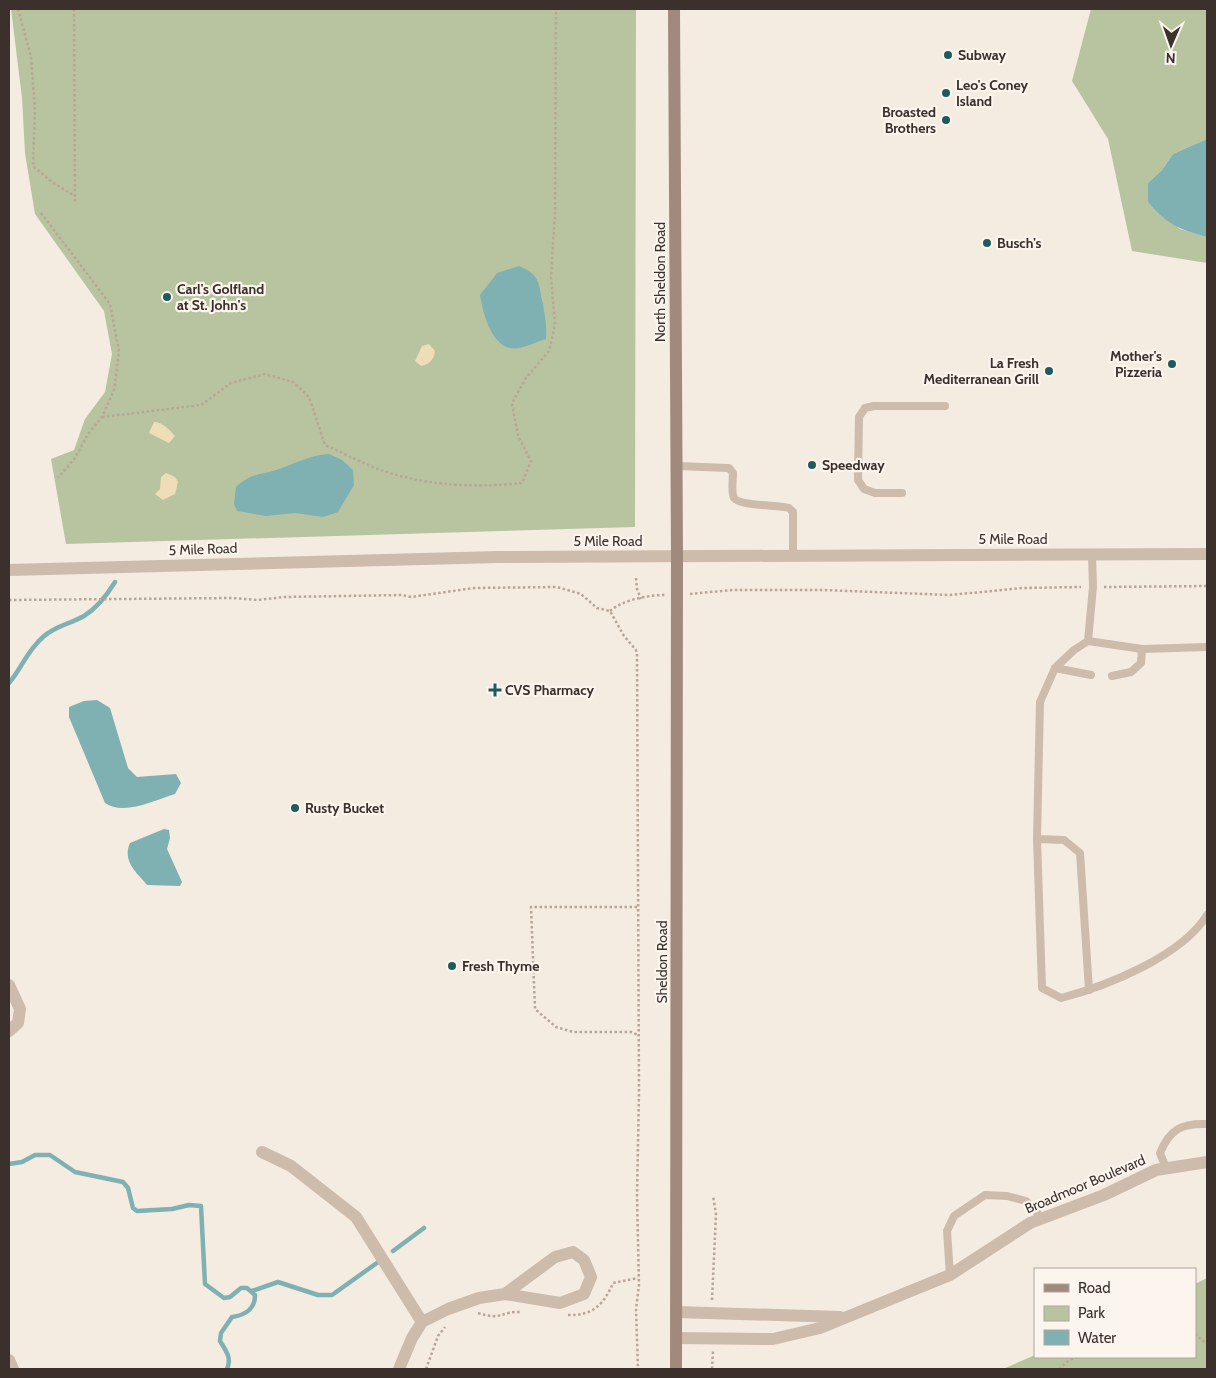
<svg xmlns="http://www.w3.org/2000/svg" width="1216" height="1378" viewBox="0 0 1216 1378" font-family="Cabin,sans-serif">
<style>
.green{fill:#b8c4a0}
.sand{fill:#efdcb8}
.water{fill:#7fb0b2}
.lines{fill:none;stroke-linecap:round;stroke-linejoin:round}
.stream{stroke:#7fb0b2;stroke-width:4.5}
.path{stroke:#b9a596;stroke-width:2.5;stroke-dasharray:2.5 2.5;stroke-linecap:butt}
.service{stroke:#cdbbac;stroke-width:8}
.minor{stroke:#cdbbac;stroke-width:12}
.tertiary{stroke:#cdbbac;stroke-width:12}
.secondary{stroke:#a18a7d;stroke-width:12}
.poi-dot{fill:#1f5a5e;stroke:#fbf5ee;stroke-width:2}
.labels{text-anchor:middle;dominant-baseline:central;stroke-width:4.5;stroke-linejoin:round;paint-order:stroke}
.poi-label{font-size:14px;font-weight:bold;fill:#3b302b;stroke:#fbf5ee;text-anchor:start}
.street-label{font-size:14px;fill:#3b302b;stroke:#fbf5ee}
</style>
<rect width="100%" height="100%" fill="#f4ebe1"/>
<path class="green" d="M11,9H636L635,527L66,544L51,459L74,450L85,419L105,392L112,354L104,311L35,214L25,153L22,98Z
M1091,9H1207V139L1173,154L1162,170L1148,183V202L1180,229L1207,237V263L1132,251L1108,139L1072,81Z
M1207,1278V1369H1003L1035,1355L1195,1357V1284Z"/>
<path class="sand" d="M429,344L435,351C434,359 430,364 421,366L415,361L422,346Z
M154,422C162,422 170,430 175,436L169,443L149,433Z
M166,473L175,477L178,482L175,494L163,500L155,494L160,489L161,477Z"/>
<path class="water" d="M1207,139V237C1178,229 1168,225 1148,202V183L1162,170L1173,154Z
M519,266C541,275 538,283 543,304C545,317 547,326 546,339C538,341 529,346 520,348C493,354 483,314 480,295L497,273Z
M329,454L342,460L353,470L354,485L338,512L323,517L295,513L266,516L237,511L234,504L236,487C253,472 258,476 276,470C295,464 309,455 329,454Z
M97,700L110,708L128,768L137,777L176,774L181,783L175,794C156,800 123,816 105,803L69,717V707L84,701Z
M164,829L169,830L170,838L167,849L182,882L180,886L147,885C136,872 122,861 130,843Z"/>
<g class="lines">
<path class="stream" d="M9,683C22,668 26,652 43,637C55,626 70,624 84,616C97,608 107,595 115,582
M9,1164L22,1162L35,1155H50L75,1172L123,1182L128,1188L133,1208L137,1211L172,1209L189,1205L201,1206L205,1284L224,1298L230,1297L241,1288H247L255,1295C255,1310 245,1315 232,1317L221,1333L220,1341C226,1351 232,1358 227,1369
M393,1251L424,1228
M252,1291L278,1282L318,1295H332L381,1260"/>
<path class="path" d="M18,9L31,57L35,110L33,166L52,182L75,196
M74,9L75,204
M41,213L110,304L119,351L114,390L102,417L88,434L75,458L58,478
M102,417L201,405L231,383L265,374L293,382L309,397L325,445C343,453 360,462 378,469C424,486 474,488 522,483L531,461L518,436L512,403L526,378L549,351L555,325L551,277L555,212L556,9
M636,578L637,589L641,599
M1104,587L1207,586
M690,594L732,590H823L950,595L1023,588L1081,587
M9,600L232,598L258,600L284,597L402,595L411,597L474,588L557,587L581,594L597,608L610,611L624,636L636,650L637,655L639,1092L637,1196L639,1285L636,1309L638,1369
M610,611C623,600 647,595 665,595
M637,907H531L535,1009L556,1027L573,1032H631L638,1035
M712,1300L716,1214L713,1196
M478,1313C502,1321 501,1311 521,1312
M568,1315C593,1316 604,1304 613,1283L638,1278
M1195,1334L1207,1344
M426,1369L438,1336L445,1327
M712,1369L713,1351
M1059,1369L1069,1360L1078,1357"/>
<path class="service" d="M676,466L729,468L733,473C733,480 731,492 734,498C739,506 778,505 789,508L793,512V555
M902,493H875L864,489L858,480L859,417L865,408L874,406H945
M1088,641L1093,587L1092,554
M1207,647L1142,649L1088,641L1074,650L1055,668L1040,702L1037,839L1042,988L1061,998C1107,986 1182,956 1207,915
M1055,668L1091,675
M1112,676L1131,672L1141,663L1142,649
M1037,839L1064,840L1080,853L1089,990
M1166,1168L1160,1153C1170,1129 1182,1123 1207,1124
M950,1275L947,1231L954,1216L985,1195L1007,1196L1026,1201L1042,1218"/>
<path class="minor" d="M9,985L20,1009L18,1023L9,1031
M262,1152L291,1166L356,1217L422,1322
M676,1312L840,1317
M676,1338L773,1339L820,1328L950,1275L1030,1223L1104,1195L1156,1170L1207,1162
M9,1360L13,1369
M399,1369L412,1338L422,1322L448,1309L479,1298L505,1294L560,1303L584,1294L591,1277L584,1260L573,1252L555,1257L505,1294"/>
<path class="tertiary" d="M9,570L498,557L1207,554"/>
<path class="secondary" d="M674,9L677,555L676,1369"/>
</g>
<g class="poi-dot">
<circle cx="948" cy="55" r="5"/>
<circle cx="946" cy="93" r="5"/>
<circle cx="946" cy="120" r="5"/>
<circle cx="987" cy="243" r="5"/>
<circle cx="167" cy="297" r="5"/>
<circle cx="1172" cy="364" r="5"/>
<circle cx="1049" cy="371" r="5"/>
<circle cx="812" cy="465" r="5"/>
<path d="M492.5 682.5h5v5h5v5h-5v5h-5v-5h-5v-5h5z"/>
<circle cx="295" cy="808" r="5"/>
<circle cx="452" cy="966" r="5"/>
</g>
<g class="labels">
<g class="poi-label">
<text x="958" y="55">Subway</text>
<text x="956" y="85">Leo's Coney<tspan x="956" dy="16">Island</tspan></text>
<text x="936" y="112" text-anchor="end">Broasted<tspan x="936" dy="16">Brothers</tspan></text>
<text x="997" y="243">Busch's</text>
<text x="177" y="289">Carl's Golfland<tspan x="177" dy="16">at St. John's</tspan></text>
<text x="1162" y="356" text-anchor="end">Mother's<tspan x="1162" dy="16">Pizzeria</tspan></text>
<text x="1039" y="363" text-anchor="end">La Fresh<tspan x="1039" dy="16">Mediterranean Grill</tspan></text>
<text x="822" y="465">Speedway</text>
<text x="505" y="690">CVS Pharmacy</text>
<text x="305" y="808">Rusty Bucket</text>
<text x="462" y="966">Fresh Thyme</text>
</g>
<g class="street-label">
<text transform="translate(660 282) rotate(-90)">North Sheldon Road</text>
<text x="1013" y="539">5 Mile Road</text>
<text x="608" y="541">5 Mile Road</text>
<text transform="translate(203 549) rotate(-2)">5 Mile Road</text>
<text transform="translate(662 962) rotate(-90)">Sheldon Road</text>
<text transform="translate(1085 1184) rotate(-23)">Broadmoor Boulevard</text>
</g>
</g>
<rect width="1216" height="1378" fill="none" stroke="#3b302b" stroke-width="20"/>
<rect x="1034" y="1268" width="162" height="90" fill="#fbf5ee" stroke="#aea6a0"/>
<rect x="1044" y="1284" width="25" height="8" fill="#a18a7d" stroke="#aea6a0"/>
<text x="1078" y="1293" font-size="15" fill="#3b302b">Road</text>
<rect x="1044" y="1306" width="25" height="15" fill="#b8c4a0" stroke="#aea6a0"/>
<text x="1078" y="1318" font-size="15" fill="#3b302b">Park</text>
<rect x="1044" y="1330" width="25" height="15" fill="#7fb0b2" stroke="#aea6a0"/>
<text x="1078" y="1343" font-size="15" fill="#3b302b">Water</text>
<g transform="translate(1171 45) rotate(182)" stroke="#fbf5ee" stroke-width="4" paint-order="stroke">
<path d="M0-4L9 19L0 12L-9 19Z" fill="#3b302b"/>
<text y="-8" font-size="14" font-weight="bold" text-anchor="middle" fill="#3b302b">N</text>
</g>
</svg>
